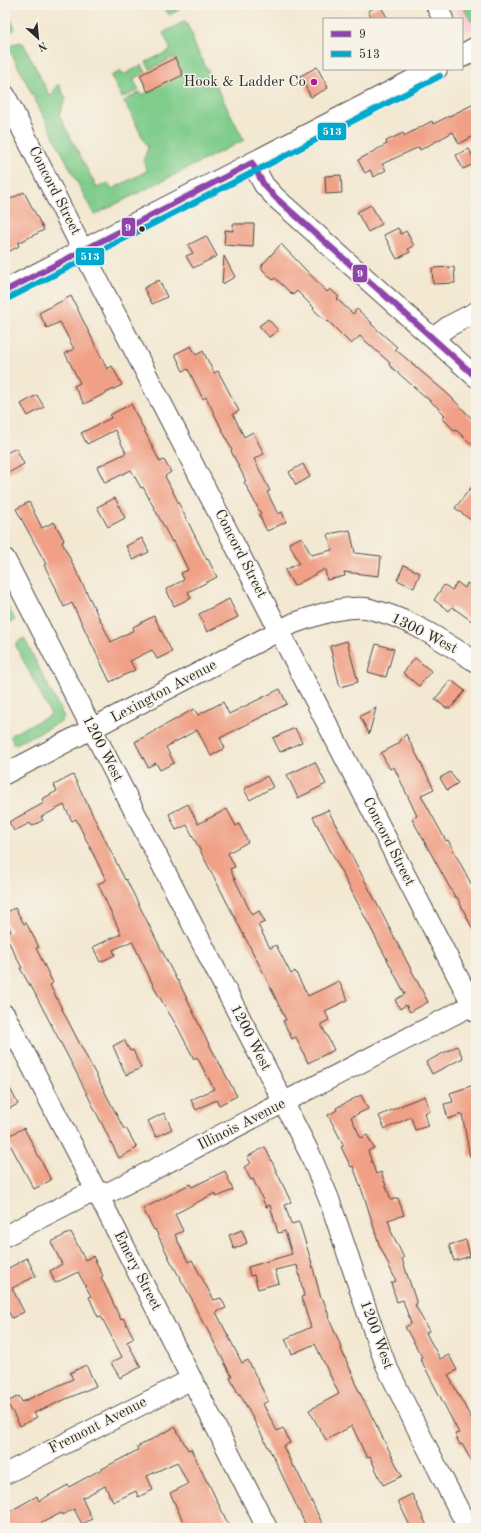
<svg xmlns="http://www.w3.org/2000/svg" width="481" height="1533" viewBox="0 0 481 1533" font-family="'Old Standard TT',serif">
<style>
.built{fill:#f7cfd3}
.green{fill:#7fcc8b;stroke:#557c5b}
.building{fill:#f0a086}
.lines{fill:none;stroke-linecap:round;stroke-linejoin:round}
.minor-casing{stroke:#494744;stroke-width:22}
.major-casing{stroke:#494744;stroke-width:24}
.minor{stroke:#fff;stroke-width:20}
.major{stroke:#fff;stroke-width:22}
.bus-1-casing{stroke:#f7f3e8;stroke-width:9}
.bus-2-casing{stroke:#f7f3e8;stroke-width:9}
.bus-1{stroke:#8e44ad;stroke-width:6}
.bus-2{stroke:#00a9ce;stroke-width:6}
.poi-dot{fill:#b5179e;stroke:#f7f3e8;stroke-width:1.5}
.bus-dot{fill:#2b2b2b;stroke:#f7f3e8;stroke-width:1.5}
.labels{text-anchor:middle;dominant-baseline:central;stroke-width:3;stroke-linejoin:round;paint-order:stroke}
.poi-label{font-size:15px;fill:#2b2b2b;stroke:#f7f3e8;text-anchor:end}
.street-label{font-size:15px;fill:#2b2b2b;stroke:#f7f3e8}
.line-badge{stroke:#f7f3e8;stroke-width:1.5}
.badge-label{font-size:11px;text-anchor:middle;font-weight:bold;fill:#fff}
</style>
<rect width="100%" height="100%" fill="#f7f3e8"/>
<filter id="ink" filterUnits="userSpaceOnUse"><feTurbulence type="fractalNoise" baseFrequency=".025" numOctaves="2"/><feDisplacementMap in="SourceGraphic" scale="8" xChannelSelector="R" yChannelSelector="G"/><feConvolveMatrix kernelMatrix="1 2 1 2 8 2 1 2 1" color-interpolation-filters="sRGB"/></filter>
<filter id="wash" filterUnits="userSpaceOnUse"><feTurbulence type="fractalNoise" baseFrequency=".012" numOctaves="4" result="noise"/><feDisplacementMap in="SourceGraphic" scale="16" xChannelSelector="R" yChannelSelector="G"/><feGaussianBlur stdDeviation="0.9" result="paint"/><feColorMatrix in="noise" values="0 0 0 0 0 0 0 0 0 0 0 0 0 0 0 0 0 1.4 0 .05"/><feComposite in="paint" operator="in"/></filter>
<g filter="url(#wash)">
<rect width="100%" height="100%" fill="#f3e8d2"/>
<path class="built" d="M453,5H476V27L467,32L462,19H461Z"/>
<path class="green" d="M162,5H177L179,10L169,15Z
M462,5H476V19L471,21Z
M5,8L15,28L13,31L5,35Z
M185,21L194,38L192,40L244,140L94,215L8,47L19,42L23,43L50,96L52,95L57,85H59L66,99L59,115L97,188L108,183L112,189L147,171L143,161L148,148L124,101L140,92L142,95L183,74L174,57L150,69L146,62L171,50L163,33Z
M142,65L146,72L133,79L139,90L122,98L111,76L121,71L123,75Z
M8,607L15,620L5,626V609Z
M24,638L64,717L62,721L14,745L11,737L12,734L51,715L16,646V643Z"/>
<g id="blocks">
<path class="building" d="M380,5L388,19H372L368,11Z
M175,58L183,75L148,92L140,75Z
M317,67L328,88L311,97L300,76Z
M476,103V135L459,144L453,132L420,150L419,147L382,164L386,170L374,177L370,170L365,173L358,160L387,144L386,141L403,133L404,136L432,121L433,124Z
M469,149L476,163L463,169L456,155Z
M341,175L342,193L326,194L325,176Z
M24,192L44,230L18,243L19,246L5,254V202Z
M371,205L382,224L368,232L357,212Z
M233,224H254L253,247L224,245L225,230L233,231Z
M398,228L401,234L406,231L414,246L408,249L410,252L397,259L384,235Z
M206,236L217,256L193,268L186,256L193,253L188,245Z
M281,244L327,292L330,289L339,297L337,299L353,314L357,309L372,323L371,324L397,347L395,349L450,396L476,423V448L456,430L455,431L442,418L445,415L437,407L389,365L390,363L360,336L351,344L328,321L327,322L313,309L314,308L297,291L293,295L275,278L273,280L262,269V265Z
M224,256L235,277L222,284Z
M454,267L455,283L433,284L432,268Z
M159,280L167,297L152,304L144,288Z
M71,296L107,369L112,366L122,385L84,404L74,386L80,383L65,353L74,349L60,322L47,328L39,313Z
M268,319L278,330L269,337L259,326Z
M191,346L196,355L203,351L214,373L218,371L239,411L233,414L244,437L253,432L264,454L254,459L270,491L267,492L278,514L282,512L286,522L267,531L259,515L261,514L244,482L246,481L231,451L232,450L206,397L203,399L188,369L183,371L175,354Z
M37,395L44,407L28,416L21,404Z
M131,404L160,462L164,460L171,472L165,476L207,560L208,559L217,577L188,592L191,598L174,606L166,589L184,580L181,573L188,570L174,541L172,542L143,487L141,488L131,470L105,483L97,467L126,453L115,430L87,444L81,433L111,418L110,415Z
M16,448L24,464L5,475V454Z
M303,464L310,477L296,485L289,472Z
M476,481V524L455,508Z
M115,498L125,518L108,527L97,507Z
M29,502L42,528L54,522L64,540L62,542L111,642L134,630L133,627L154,616L172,652L157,659L152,650L130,661L135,670L110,682L72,603L64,607L56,590H57L44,565L46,564L16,509Z
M350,530L355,553L381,556L379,576L344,572L345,576L327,580L325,569L294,586L285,570L299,563L289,543L302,537L311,555L332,550L328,534Z
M142,538L149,552L133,560L126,546Z
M404,565L420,573L414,588L397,580Z
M457,582L465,588L467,583L476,589V624L452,607L449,611L434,600L444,585L452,590Z
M229,599L238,617L207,632L199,614Z
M347,641L358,682L340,687L330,646Z
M376,644L394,649L386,677L368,672Z
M415,658L431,671L419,686L403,673Z
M451,680L465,691L451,708H446L435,699Z
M280,689L287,704L220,738L225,748L211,756L197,730L166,747L174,763L160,770L156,763L148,767L135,742L194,709L198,715L223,702L229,714Z
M376,708L369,734L360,716Z
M295,728L302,742L280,752L273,738Z
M406,734L434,789L421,795L446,841L448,840L476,893V936L457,897H455L412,819L417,816L394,767L390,769L381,753L398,744Z
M315,762L326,784L298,798L287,775Z
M450,772L458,783L447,790L440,778Z
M73,775L125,880L126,879L177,981L178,980L203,1033L237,1096L219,1105L216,1100L196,1110L191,1100L214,1089L197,1057L194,1059L178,1028L157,993L132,941L113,950L115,955L100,962L93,947L121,934L98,884L106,880L76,819L72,821L64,805L41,817L43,820L32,826L30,823L14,831L9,822L44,803L42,799L57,791L54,785Z
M267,776L273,787L250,800L244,789Z
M188,804L198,824L227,809L236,826L239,824L248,842L228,853L235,867L230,869L252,915L259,911L265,922L258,925L270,948L276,945L291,974L295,971L308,996L339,981L348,1000L325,1011L329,1020L321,1024L334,1050L308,1063L296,1037L292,1039L283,1021L286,1020L265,976L187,825L176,830L169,814Z
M328,810L428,1002L410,1012L406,1005L400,1009L395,1000L405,994L313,817Z
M15,908L24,924L26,923L39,947L36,948L53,983L50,985L67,1019L124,1129L126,1128L137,1148L119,1158L75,1070L31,986H30L20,968H22L5,935L11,931L5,919V913Z
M124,1040L130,1051L133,1050L141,1068L126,1075L113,1046Z
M457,1046L463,1058L432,1074L426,1062Z
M5,1079L18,1104L5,1111Z
M474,1085L476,1092V1157H470L462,1114L448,1119L444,1104L453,1102L450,1093Z
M361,1095L368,1109L351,1117L361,1138L367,1135L374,1148L368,1151L376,1174L381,1172L391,1200L398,1198L404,1215L388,1220L391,1229H390L404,1258L402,1259L417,1304L415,1305L429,1331L426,1333L440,1359L449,1355L457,1370L448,1375L476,1427V1470L462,1444L460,1445L455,1434L459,1433L420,1358L422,1357L405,1327L411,1324L403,1300L397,1302L391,1283L396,1281L379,1244L365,1199L353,1166L351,1167L341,1147L344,1146L328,1115L337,1110L336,1108Z
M425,1096L430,1111L424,1113L428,1126L415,1130L411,1117L385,1129L379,1116L407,1103Z
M164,1113L172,1129L156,1137L148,1121Z
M24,1128L51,1180L34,1189L6,1137Z
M265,1147L291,1202L285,1205L291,1224L299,1222L311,1260L321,1299H323L329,1316L328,1317L342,1348L341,1349L356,1382L355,1383L402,1476L383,1485L370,1457L367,1458L352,1426L326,1440L309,1410L339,1394L315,1344L292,1354L285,1339L311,1327L301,1297L304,1296L297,1265L275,1270L279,1283L258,1289L254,1275L250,1276L248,1267L292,1254L285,1231L278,1233L270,1205L266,1207L253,1179L251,1180L244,1167L251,1163L247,1157Z
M225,1171L233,1190L217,1197L215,1193L175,1214L183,1231L175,1235L188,1262L192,1260L214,1300L221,1298L226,1308L216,1312L242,1363L248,1360L268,1401L263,1404L277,1431L283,1428L290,1443L283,1446L293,1467H295L323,1525L315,1528H307L276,1462L240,1394L239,1395L230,1378L232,1377L205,1325H204L192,1301H193L170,1260L155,1229L154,1230L143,1209L190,1184L192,1187Z
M242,1230L247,1243L234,1249L229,1235Z
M71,1232L85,1260L93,1256L103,1276L101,1277L121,1320L123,1318L134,1338L127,1342L141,1367L120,1378L111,1363L122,1357L101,1316L98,1317L89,1297L91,1296L78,1272L55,1283L50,1271L62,1264L51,1242Z
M466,1240L470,1256L454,1261L449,1245Z
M27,1258L36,1276L12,1288L24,1312L12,1318L5,1305V1270Z
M86,1365L96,1386L34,1413L37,1417L20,1426L7,1402L19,1396L22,1402L73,1379L70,1373Z
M175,1427L188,1450L191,1449L207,1482H208L230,1528H186L170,1493L188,1484L177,1462L147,1476L153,1490L138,1497L136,1491L113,1502L105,1486L82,1498L92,1519L82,1524L74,1509L62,1515L61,1513L32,1528H5V1514L37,1496L39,1501L68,1485L69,1487L111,1464L138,1450L137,1447Z
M412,1494L428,1528H411L398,1501Z"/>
</g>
</g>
<g filter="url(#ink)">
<use href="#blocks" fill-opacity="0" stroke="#494744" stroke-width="1"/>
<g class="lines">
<defs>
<path id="minor" d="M436,5L443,19
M5,95L83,251L476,1012
M252,163L264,185L276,198L476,377
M433,338L449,326L476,312
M5,559L310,1154L329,1199L376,1338L386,1365L416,1426L468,1528
M5,774L294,623C318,615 340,606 366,608C371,609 376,611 381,612C415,622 446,643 476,662
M5,1015L104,1206L267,1528
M5,1236L83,1196L112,1191L476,1003
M5,1474L192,1379"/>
<path id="major" d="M462,56L476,48
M5,291L436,69"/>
</defs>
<use href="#minor" class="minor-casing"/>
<use href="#major" class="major-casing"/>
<use href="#minor" class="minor"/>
<use href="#major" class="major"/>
<defs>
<path id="bus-1" d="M252,163L264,185L276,198L476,377
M5,291L252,163"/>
<path id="bus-2" d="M9,298L440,76"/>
</defs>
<use href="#bus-1" class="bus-1-casing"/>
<use href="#bus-2" class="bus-2-casing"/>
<use href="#bus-1" class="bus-1"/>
<use href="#bus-2" class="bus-2"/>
</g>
</g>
<circle class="poi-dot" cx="314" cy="82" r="4"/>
<circle class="bus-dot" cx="142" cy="229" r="3.5"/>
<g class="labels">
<g class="poi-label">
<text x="306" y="82">Hook &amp; Ladder Co</text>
</g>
<g class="street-label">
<text transform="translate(54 191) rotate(63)">Concord Street</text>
<text transform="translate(240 554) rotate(63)">Concord Street</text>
<text transform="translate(424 634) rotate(27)">1300 West</text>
<text transform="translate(164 692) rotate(-28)">Lexington Avenue</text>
<text transform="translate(102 749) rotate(63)">1200 West</text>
<text transform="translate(388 842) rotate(63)">Concord Street</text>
<text transform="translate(250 1038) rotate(63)">1200 West</text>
<text transform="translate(242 1125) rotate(-27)">Illinois Avenue</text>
<text transform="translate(137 1271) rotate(63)">Emery Street</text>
<text transform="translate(376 1335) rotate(70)">1200 West</text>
<text transform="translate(98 1426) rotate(-27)">Fremont Avenue</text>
</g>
</g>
<g class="line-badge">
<rect x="317" y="122" width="30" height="19" rx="4" fill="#00a9ce"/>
<rect x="121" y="217" width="15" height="20" rx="4" fill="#8e44ad"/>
<rect x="75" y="247" width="30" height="19" rx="4" fill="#00a9ce"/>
<rect x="352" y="264" width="16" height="19" rx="4" fill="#8e44ad"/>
</g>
<g class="badge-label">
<text x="332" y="135">513</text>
<text x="128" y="231">9</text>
<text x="90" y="260">513</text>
<text x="360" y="277">9</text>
</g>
<rect width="481" height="1533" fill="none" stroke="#f7f3e8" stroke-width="20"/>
<rect x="323" y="18" width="140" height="52" fill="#f7f3e8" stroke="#a5a39c"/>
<rect x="331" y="31" width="20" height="6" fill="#8e44ad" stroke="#a5a39c"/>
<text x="359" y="38" font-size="12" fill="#2b2b2b">9</text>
<rect x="331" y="51" width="20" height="6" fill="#00a9ce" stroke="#a5a39c"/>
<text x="359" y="58" font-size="12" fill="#2b2b2b">513</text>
<g transform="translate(38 38) rotate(153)" stroke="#f7f3e8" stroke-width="3" paint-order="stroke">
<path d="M0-3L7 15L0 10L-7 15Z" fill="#2b2b2b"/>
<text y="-6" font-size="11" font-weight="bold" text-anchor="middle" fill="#2b2b2b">N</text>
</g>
</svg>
